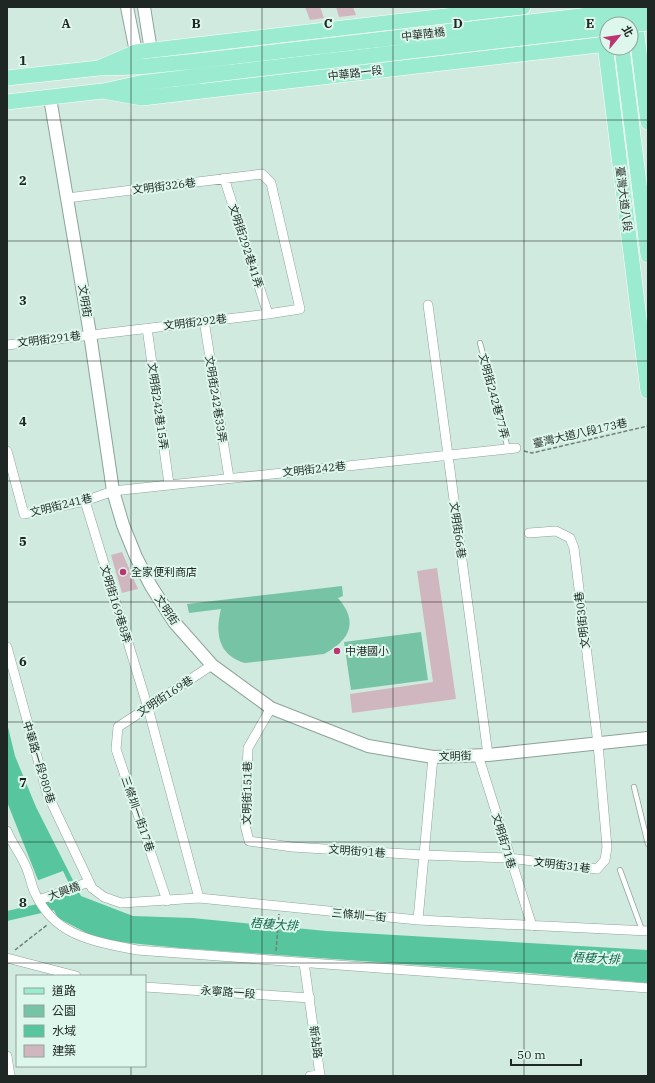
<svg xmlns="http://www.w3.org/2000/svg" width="655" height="1083" viewBox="0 0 655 1083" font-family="'IBM Plex Serif','Noto Sans TC',serif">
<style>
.green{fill:#77c3a6}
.water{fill:#57c69f}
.pier{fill:#d1eadf}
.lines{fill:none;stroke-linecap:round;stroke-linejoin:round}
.canal{stroke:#57c69f;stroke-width:10}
.building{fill:#d0b7bf}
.service-casing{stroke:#8ca399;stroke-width:6}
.minor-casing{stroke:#8ca399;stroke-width:10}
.tertiary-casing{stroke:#8ca399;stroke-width:14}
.primary-casing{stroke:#fff;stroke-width:16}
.path{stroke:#71817a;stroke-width:1.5;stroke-dasharray:4 2;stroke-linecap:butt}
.service{stroke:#fff;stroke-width:4.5}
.minor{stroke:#fff;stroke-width:9}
.tertiary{stroke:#fff;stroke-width:12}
.primary{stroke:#9aebd0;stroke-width:15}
.primary-bridge-casing{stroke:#fff;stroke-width:16;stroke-linecap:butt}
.primary-bridge{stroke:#9aebd0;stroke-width:15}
.grid{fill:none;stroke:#1e2723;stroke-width:1;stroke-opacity:0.55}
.poi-dot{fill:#bc3471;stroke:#def7ec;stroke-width:1.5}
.labels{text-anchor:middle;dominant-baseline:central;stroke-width:4;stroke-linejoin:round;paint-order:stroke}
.street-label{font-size:11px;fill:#1e2723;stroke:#def7ec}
.poi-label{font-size:11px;fill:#1e2723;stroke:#def7ec;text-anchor:start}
.water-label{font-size:12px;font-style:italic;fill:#10674e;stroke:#def7ec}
.grid-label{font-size:13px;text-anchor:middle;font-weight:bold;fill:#1e2723;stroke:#def7ec;stroke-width:4;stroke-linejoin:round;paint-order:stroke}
</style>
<rect width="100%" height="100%" fill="#d1eadf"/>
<path class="green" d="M342,586L343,596L338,598C359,622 350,640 324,654L245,663C218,655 215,633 221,609L189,613L187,604Z
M421,632L428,680L351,690L344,642Z"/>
<path class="water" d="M7,723L15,756L36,807L81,896L133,916L192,918L326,931L648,950V983L529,973L180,948L100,940L58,918L38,880L7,802Z"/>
<path class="pier" d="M63,871L74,894L67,892L47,900L36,881Z"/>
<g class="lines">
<path class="canal" d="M7,916L63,903"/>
</g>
<path class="building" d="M305,7H320L324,18L310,20Z
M336,7H353L356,15L339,17Z
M122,552L138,589L122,593L111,555Z
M437,568L456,699L352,713L350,694L433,682L417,571Z"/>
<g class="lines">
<defs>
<path id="service" d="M480,343L508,449
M634,787L648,844
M620,870L642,930"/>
<path id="minor" d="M224,178L268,314
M428,305L488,755
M204,320L229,478
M147,328L169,484
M7,345L268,314L300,309L271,183L262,174L67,198
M7,451L24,514L85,501L113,491L516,448
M85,501L148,708L199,898
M7,647L47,793L92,888L104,897L121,903L199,898L418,920L648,931
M271,708L248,748L245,825L249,841L292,847L423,855L509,858L597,869L605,860L607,847L598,744L574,548L570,538L556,531L529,533
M478,755L532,926
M7,831C12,844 21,854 26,867C30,875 31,885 35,893C55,937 94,941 137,950L648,988
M39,900L89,882
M167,901L116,749L118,727L212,665
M418,920L433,757
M7,958L76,976
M304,963L320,1075L310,1076
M145,987L310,998
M7,1056L10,1076"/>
<path id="tertiary" d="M127,7L136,52
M144,7L151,51
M50,98L90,334L113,491L123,525L136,557L151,586L174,622L212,665L271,708L368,746L433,757L488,755L648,738"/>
<path id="primary" d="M617,7L619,24
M634,12L648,122
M604,36L648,391
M622,48L648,255
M99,68L136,52L523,7
M7,78L99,68L138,67L197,61
M103,91L142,98L607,44
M7,102L103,91L140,83L199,76"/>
</defs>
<use href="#service" class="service-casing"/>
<use href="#minor" class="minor-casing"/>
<use href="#tertiary" class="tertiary-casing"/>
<use href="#primary" class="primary-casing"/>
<path class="path" d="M524,451L532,453L648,426
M15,950L47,925
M276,951L279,914"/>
<use href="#service" class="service"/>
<use href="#minor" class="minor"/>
<use href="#tertiary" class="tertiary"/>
<use href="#primary" class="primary"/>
<defs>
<path id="primary-bridge" d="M631,25L648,23
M197,61L648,8
M199,76L607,28"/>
</defs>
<use href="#primary-bridge" class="primary-bridge-casing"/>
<use href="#primary-bridge" class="primary-bridge"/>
</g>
<path class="grid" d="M131,7V976M262,7V1076M393,7V1076M524,7V1076M7,120H648M7,241H648M7,361H648M7,481H648M7,602H648M7,722H648M7,842H648M7,963H648M131,1066V1076"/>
<g class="poi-dot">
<circle cx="123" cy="572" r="4"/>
<circle cx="337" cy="651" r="4"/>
</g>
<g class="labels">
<g class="street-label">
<text transform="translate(423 34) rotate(-7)">中華陸橋</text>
<text transform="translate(355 73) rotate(-7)">中華路一段</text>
<text transform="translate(164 186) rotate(-7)">文明街326巷</text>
<text transform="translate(624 199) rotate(83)">臺灣大道八段</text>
<text transform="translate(246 246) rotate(72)">文明街292巷41弄</text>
<text transform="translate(85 301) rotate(81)">文明街</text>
<text transform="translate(195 322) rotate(-7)">文明街292巷</text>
<text transform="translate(49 339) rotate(-7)">文明街291巷</text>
<text transform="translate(494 396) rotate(75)">文明街242巷77弄</text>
<text transform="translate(216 399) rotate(81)">文明街242巷33弄</text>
<text transform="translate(158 406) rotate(82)">文明街242巷15弄</text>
<text transform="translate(580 433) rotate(-13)">臺灣大道八段173巷</text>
<text transform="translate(314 469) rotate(-6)">文明街242巷</text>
<text transform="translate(61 505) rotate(-14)">文明街241巷</text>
<text transform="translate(458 530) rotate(82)">文明街66巷</text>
<text transform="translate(116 604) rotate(73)">文明街169巷8弄</text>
<text transform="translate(167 610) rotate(56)">文明街</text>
<text transform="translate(582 620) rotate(-97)">文明街30巷</text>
<text transform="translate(165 696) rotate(-33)">文明街169巷</text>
<text transform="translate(455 756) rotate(-2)">文明街</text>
<text transform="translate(39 762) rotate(73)">中華路一段980巷</text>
<text transform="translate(247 793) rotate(-89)">文明街151巷</text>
<text transform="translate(138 814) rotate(71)">三條圳一街17巷</text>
<text transform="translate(504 841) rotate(73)">文明街71巷</text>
<text transform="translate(357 851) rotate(4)">文明街91巷</text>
<text transform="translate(562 865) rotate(7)">文明街31巷</text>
<text transform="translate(64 891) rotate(-20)">大興橋</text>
<text transform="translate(359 915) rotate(5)">三條圳一街</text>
<text transform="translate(228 992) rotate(4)">永寧路一段</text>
<text transform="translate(316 1042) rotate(82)">新站路</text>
</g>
<g class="poi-label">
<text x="131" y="572">全家便利商店</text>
<text x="345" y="651">中港國小</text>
</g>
<g class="water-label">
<text transform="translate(274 924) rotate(4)">梧棲大排</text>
<text transform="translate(596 958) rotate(3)">梧棲大排</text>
</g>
</g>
<g class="grid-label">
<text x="66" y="28">A</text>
<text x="196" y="28">B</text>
<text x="328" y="28">C</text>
<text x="458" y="28">D</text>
<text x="590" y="28">E</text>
<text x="23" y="65">1</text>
<text x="23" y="185">2</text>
<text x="23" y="305">3</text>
<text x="23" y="426">4</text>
<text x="23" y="546">5</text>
<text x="23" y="666">6</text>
<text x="23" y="787">7</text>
<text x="23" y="907">8</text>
</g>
<rect width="655" height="1083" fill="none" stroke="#1e2723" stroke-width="16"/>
<rect x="16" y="975" width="130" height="92" fill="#def7ec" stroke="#91a49c"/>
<rect x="24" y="988" width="20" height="6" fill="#9aebd0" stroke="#91a49c"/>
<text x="52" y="995" font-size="12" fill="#1e2723">道路</text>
<rect x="24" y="1005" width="20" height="12" fill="#77c3a6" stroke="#91a49c"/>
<text x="52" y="1015" font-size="12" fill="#1e2723">公園</text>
<rect x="24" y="1025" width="20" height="12" fill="#57c69f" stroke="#91a49c"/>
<text x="52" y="1035" font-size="12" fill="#1e2723">水域</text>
<rect x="24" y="1045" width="20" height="12" fill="#d0b7bf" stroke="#91a49c"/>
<text x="52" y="1055" font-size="12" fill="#1e2723">建築</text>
<g transform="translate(619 36) rotate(61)"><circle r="19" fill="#def7ec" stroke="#91a49c"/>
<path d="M0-3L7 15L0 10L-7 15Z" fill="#bc3471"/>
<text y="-6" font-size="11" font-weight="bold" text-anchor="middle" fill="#1e2723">北</text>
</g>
<path d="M511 1059v6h70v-6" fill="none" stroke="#1e2723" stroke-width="2"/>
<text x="517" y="1059" font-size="12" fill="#1e2723" stroke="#def7ec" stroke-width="3" paint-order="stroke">50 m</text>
</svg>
